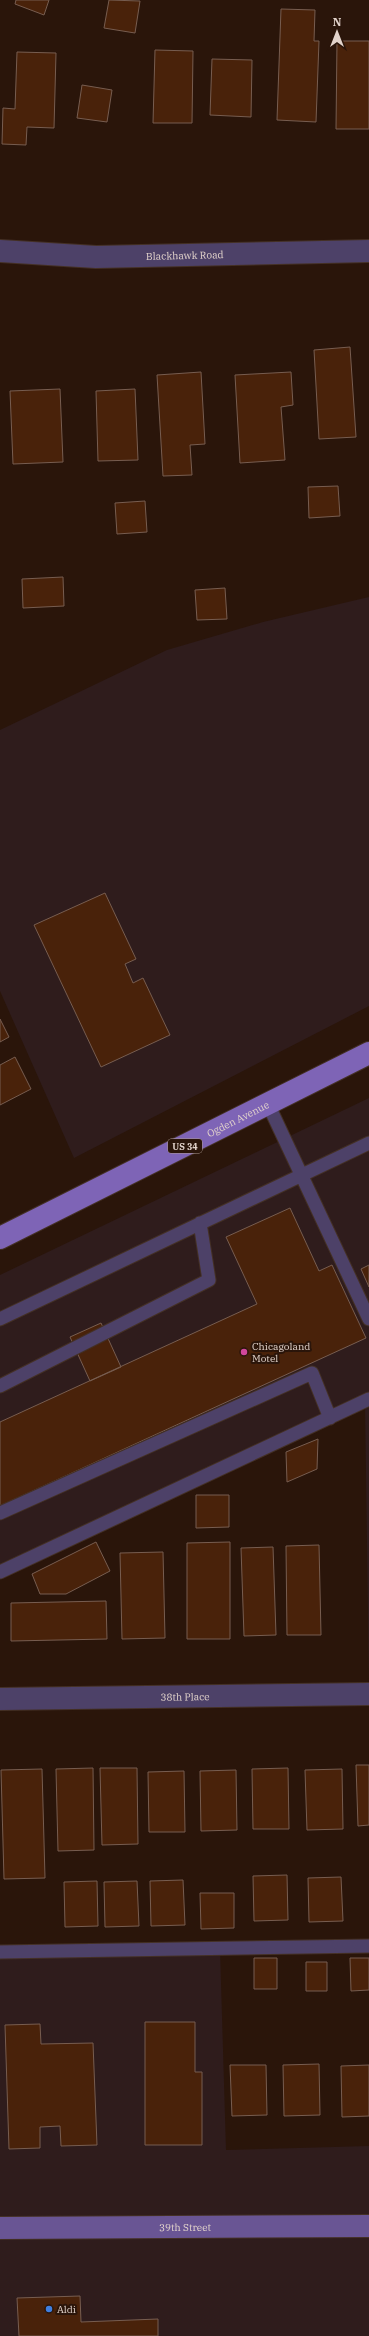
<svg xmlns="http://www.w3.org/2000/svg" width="369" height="2336" viewBox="0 0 369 2336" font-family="'IBM Plex Serif',serif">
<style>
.commercial{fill:#2f1c1c}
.building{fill:#49220a;stroke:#775d50}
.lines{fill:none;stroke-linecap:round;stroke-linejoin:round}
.service-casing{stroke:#443025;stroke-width:15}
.minor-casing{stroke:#443025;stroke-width:24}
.secondary-casing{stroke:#443025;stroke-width:24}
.primary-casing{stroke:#443025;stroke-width:24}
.service{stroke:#4d4168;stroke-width:13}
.minor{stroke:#4d4168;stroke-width:22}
.secondary{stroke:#695594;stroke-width:22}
.primary{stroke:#7e64b6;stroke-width:22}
.hotel-dot{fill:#d1479c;stroke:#2a150a;stroke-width:1.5}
.shop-dot{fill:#3f7fe0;stroke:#2a150a;stroke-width:1.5}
.labels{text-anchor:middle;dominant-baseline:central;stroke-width:4;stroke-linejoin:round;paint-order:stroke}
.shield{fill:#2a150a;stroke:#ab9a91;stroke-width:1}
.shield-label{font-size:9px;font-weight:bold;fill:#e2d3cb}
.street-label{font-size:10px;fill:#e2d3cb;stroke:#2a150a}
.poi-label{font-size:10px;fill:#e2d3cb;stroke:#2a150a;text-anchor:start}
</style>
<rect width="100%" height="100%" fill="#2a150a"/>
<path class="commercial" d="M369,597V1006L74,1158L0,991V730L167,650L263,622Z
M369,1098V1685L365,1402L0,1571V1275Z
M220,1949L226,2150L369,2146V2336H0V1952Z"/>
<path class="building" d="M16,0H49L44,15L15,4Z
M109,0L140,1L135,33L104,28Z
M281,9L315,10L314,41H319L316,122L277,120Z
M337,41H369V129H336Z
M155,50L193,51L192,123H153Z
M17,52L56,53L54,128L27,127L26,145L2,144L3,108L15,109Z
M212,59L252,60L251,117L210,115Z
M82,85L112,90L107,122L77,118Z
M350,347L356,437L319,439L314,350Z
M201,372L205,444L190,445L192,475L163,476L157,375Z
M291,372L293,405L281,407L285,460L240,463L235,375Z
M60,389L63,462L13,464L10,391Z
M135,389L138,460L98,461L96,391Z
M338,486L340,516L309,518L308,487Z
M145,501L147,532L117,534L115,503Z
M63,577L64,606L23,608L22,579Z
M225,588L227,619L197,620L195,590Z
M105,893L136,959L125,964L133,983L143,978L170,1035L101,1067L34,925Z
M0,1019L9,1037L0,1042Z
M15,1057L31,1089L0,1105V1065Z
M290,1208L319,1271L332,1265L366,1338L0,1506V1422L257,1304L226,1237Z
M369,1265V1287L361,1269Z
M101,1323L121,1367L90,1381L70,1337Z
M318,1439L317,1469L287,1482L286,1452Z
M196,1495H229V1527L196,1528Z
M96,1542L110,1571L66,1594H40L32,1574Z
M230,1542V1639H187V1543Z
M319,1545L321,1635H287L286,1546Z
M273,1547L276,1635L244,1636L241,1548Z
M163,1552L165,1638L122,1639L120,1553Z
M106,1601L107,1639L11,1641V1603Z
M356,1765H369V1825L358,1826Z
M93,1768L94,1850L58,1851L56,1769Z
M100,1768H137L138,1844L102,1845Z
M288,1768L289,1829H253L252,1769Z
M42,1769L45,1878L4,1879L1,1770Z
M342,1769L343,1829L307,1830L305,1770Z
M236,1770L237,1830L201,1831L200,1771Z
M184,1771L185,1832H149L148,1772Z
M287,1875L288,1920L254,1921L253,1876Z
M341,1877L343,1921L309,1922L308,1878Z
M183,1880L185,1925L151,1926L150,1881Z
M97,1881L98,1926L65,1927L64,1882Z
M137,1881L139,1926L105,1927L104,1882Z
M200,1893H234V1928L201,1929Z
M254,1958H277V1989H254Z
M350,1958H369V1990L351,1991Z
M306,1962H327V1991H306Z
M145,2022H195V2072H202V2145H145Z
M40,2024L41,2044L93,2043L97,2145L61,2146L60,2126L40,2127V2148L9,2149L5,2025Z
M319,2064L320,2115L284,2116L283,2065Z
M230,2065H266L267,2115L232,2116Z
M369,2065V2116L342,2117L341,2066Z
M80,2296L81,2322L158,2319V2336H19L17,2298Z"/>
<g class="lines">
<defs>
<path id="service" d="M268,1104L369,1319
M0,1319L369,1143
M0,1386L209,1280L200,1223
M0,1513L312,1373L330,1418
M0,1572L369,1399
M0,1952L369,1946"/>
<g id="minor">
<path id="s1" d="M0,251L96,257L369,251"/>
<path id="s2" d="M0,1699L369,1694"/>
</g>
<g id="secondary">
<path id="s3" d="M0,2228L369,2226"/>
</g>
<g id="primary">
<path id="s4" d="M0,1238L369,1053"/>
</g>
</defs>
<use href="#service" class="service-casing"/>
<use href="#minor" class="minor-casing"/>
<use href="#secondary" class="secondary-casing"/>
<use href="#primary" class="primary-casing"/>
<use href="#service" class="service"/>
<use href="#minor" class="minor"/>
<use href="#secondary" class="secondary"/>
<use href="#primary" class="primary"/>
</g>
<circle class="hotel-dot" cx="244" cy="1352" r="4"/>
<circle class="shop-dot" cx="49" cy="2309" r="4"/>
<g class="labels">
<rect class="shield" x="168" y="1139" width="34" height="14" rx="3"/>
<g class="shield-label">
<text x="185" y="1146">US 34</text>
</g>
<g class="street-label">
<text stroke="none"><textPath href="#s1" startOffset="185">Blackhawk Road</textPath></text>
<text stroke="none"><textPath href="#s4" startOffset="266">Ogden Avenue</textPath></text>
<text stroke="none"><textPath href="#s2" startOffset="185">38th Place</textPath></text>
<text stroke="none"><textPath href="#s3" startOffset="185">39th Street</textPath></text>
</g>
<g class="poi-label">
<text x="252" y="1346">Chicagoland<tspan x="252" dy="12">Motel</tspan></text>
<text x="57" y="2309">Aldi</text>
</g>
</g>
<g transform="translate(337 32)" stroke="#2a150a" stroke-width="3" paint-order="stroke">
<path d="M0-3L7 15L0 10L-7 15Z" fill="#e2d3cb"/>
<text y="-6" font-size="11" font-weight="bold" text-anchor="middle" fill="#e2d3cb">N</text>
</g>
</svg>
